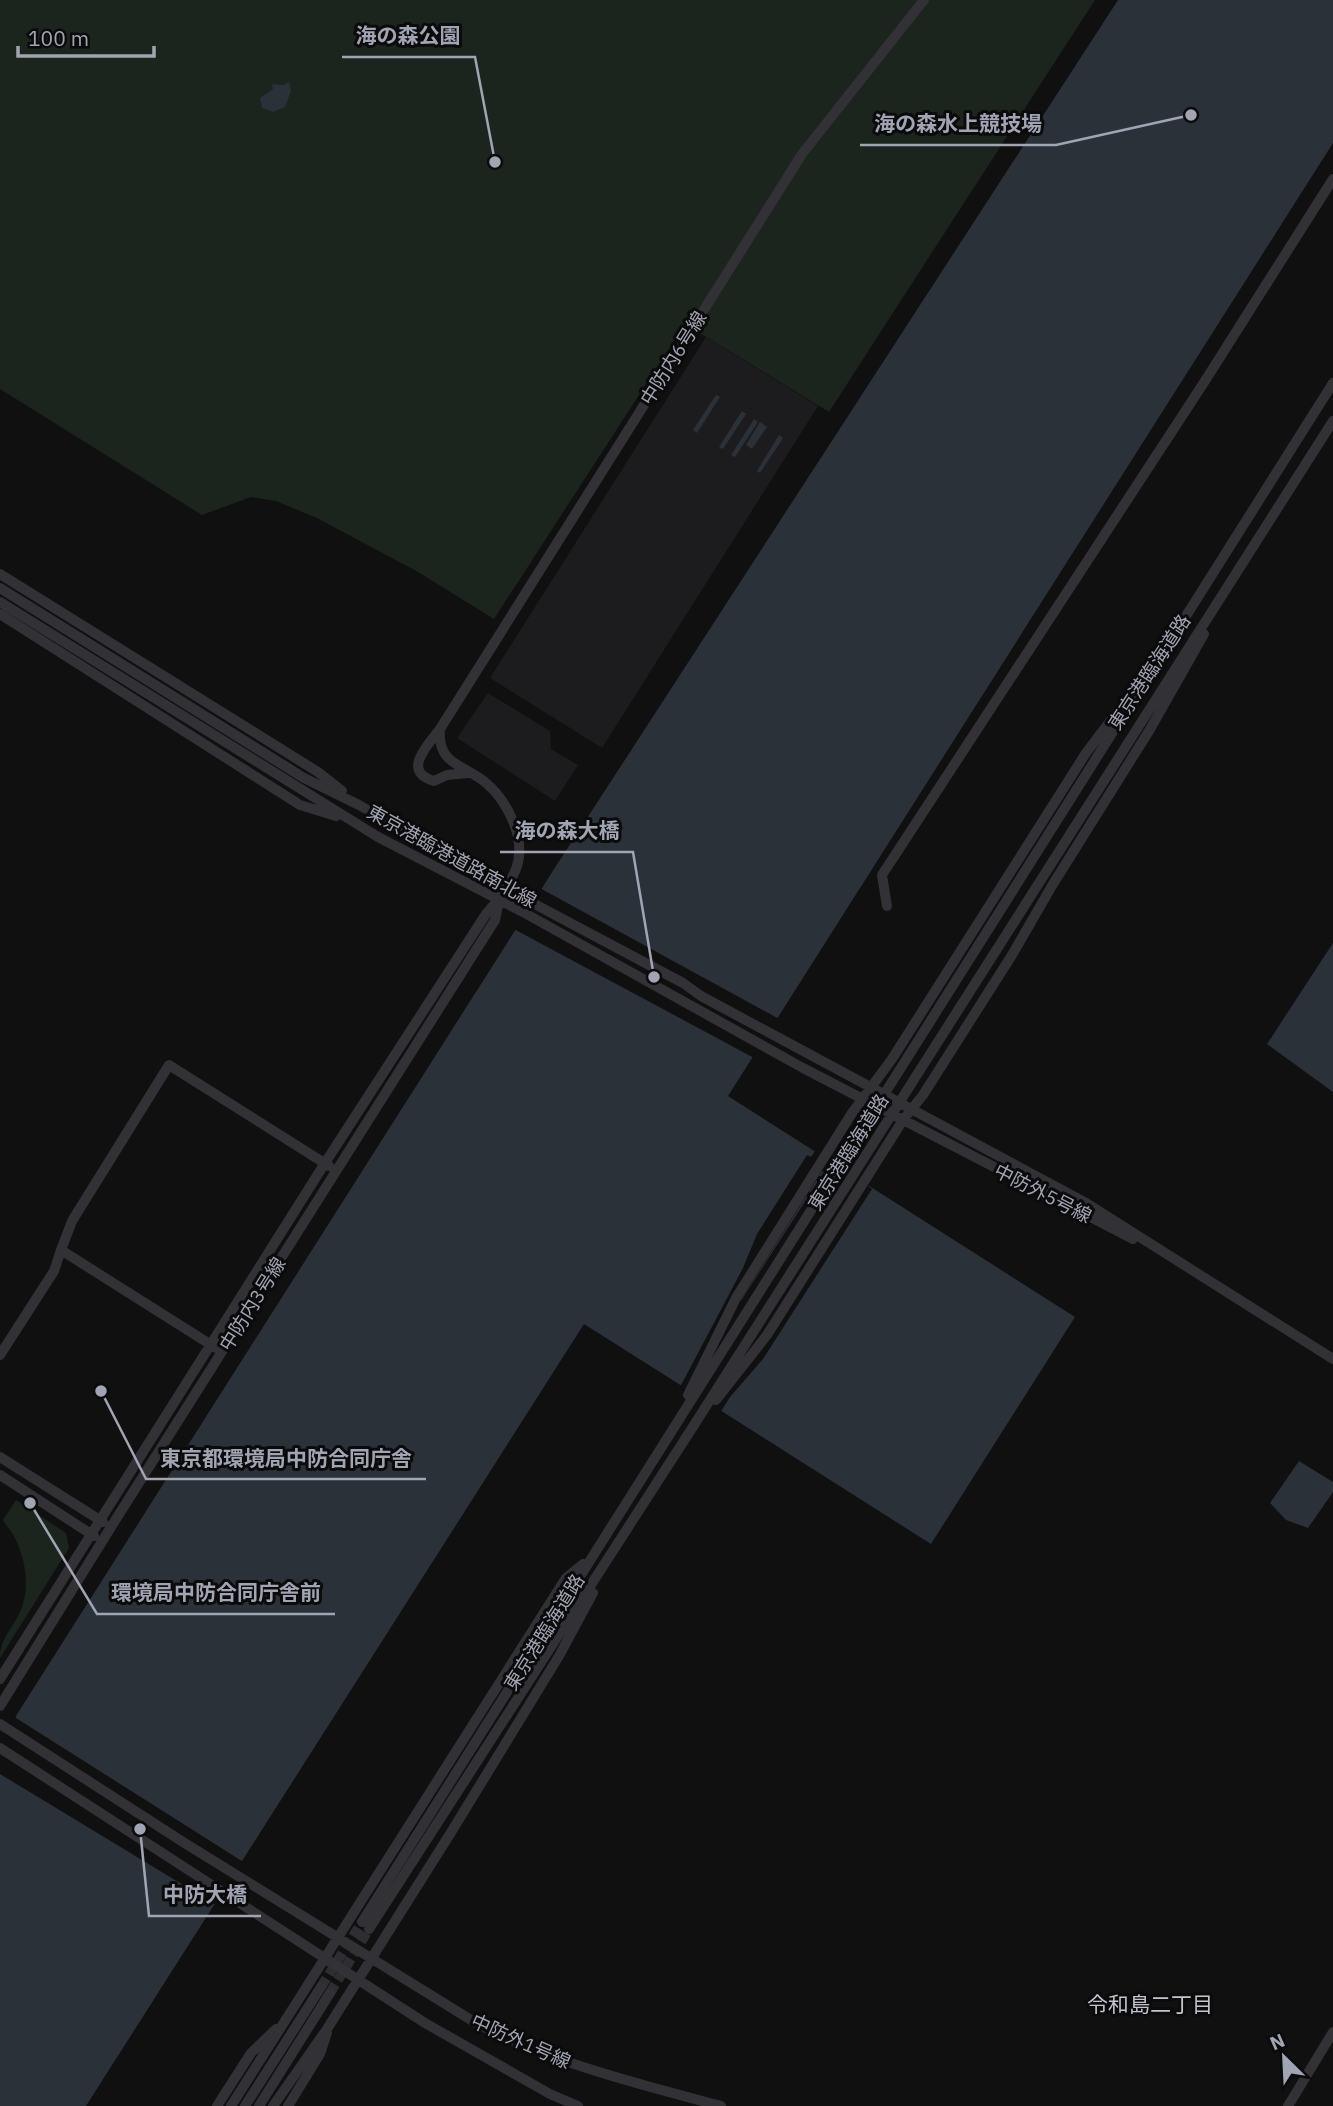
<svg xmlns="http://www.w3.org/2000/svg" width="1333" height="2106" viewBox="0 0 1333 2106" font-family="'IBM Plex Sans','Noto Sans JP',sans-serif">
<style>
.built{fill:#1c1c1e}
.green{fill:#1c241e}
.water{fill:#2a3139}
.pier{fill:#101011;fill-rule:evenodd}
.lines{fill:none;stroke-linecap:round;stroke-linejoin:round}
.minor-tunnel{stroke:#2d2e31;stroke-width:10;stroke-dasharray:10 5;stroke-linecap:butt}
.minor{stroke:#313136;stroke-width:10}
.labels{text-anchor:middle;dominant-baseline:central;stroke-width:6;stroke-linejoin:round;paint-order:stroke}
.street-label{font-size:19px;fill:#a1a4b2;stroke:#0b0b0c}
.neighbourhood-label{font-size:21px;fill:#c2c4ce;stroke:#0b0b0c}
.leader{fill:none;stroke:#a1a4b2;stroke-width:2.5}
.callout-dot{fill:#a1a4b2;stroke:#0b0b0c;stroke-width:2.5}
.callout-label{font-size:21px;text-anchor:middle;font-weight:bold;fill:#a1a4b2;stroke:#0b0b0c;stroke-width:6;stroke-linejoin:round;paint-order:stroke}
</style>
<rect width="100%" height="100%" fill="#101011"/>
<path class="built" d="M706,337L818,406L602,748L490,678Z
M488,693L550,731L551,749L578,765L555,801L457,738Z"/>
<path class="green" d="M0,0H1095L829,412L685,324L494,619L418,572L317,518L276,501L251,497L202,515L0,389Z
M16,1500L66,1533L69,1548L0,1658C0,1640 11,1630 19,1614C31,1590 26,1561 15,1538C12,1531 6,1526 3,1520Z"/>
<path class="water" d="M1118,0H1333V143L728,1096L1075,1317L931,1544L584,1324L86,2106H0V1741L556,866Z
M289,82L291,91L285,107L273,112L262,108L260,98L273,89L272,84L283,85Z
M716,395L720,397L697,433L693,430Z
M742,411L746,414L723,449L719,447Z
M754,419L758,422L735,457L731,455Z
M760,422L767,427L752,449L746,445Z
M779,435L783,438L760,473L757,471Z
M1333,943V1092L1267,1044Z
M1299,1461L1333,1482V1492L1308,1528L1286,1520L1270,1503Z"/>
<path class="pier" d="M538,887L781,1020L756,1059L512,928Z
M817,1148L871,1181L868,1186L872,1189L763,1359L730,1397L720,1413L680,1387L743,1268L757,1234L807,1155L811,1157ZM822,1171L824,1172L741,1301V1300Z
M14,1713L16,1718L245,1863L218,1906L0,1774V1735Z"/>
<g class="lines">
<path class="minor-tunnel" d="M321,1987L362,1922
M330,1993L369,1929"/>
<path class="minor" d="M0,574L318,772L342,791
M0,588L304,778L359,805L478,874L683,983L701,996L1086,1203L1333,1359
M0,602L378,837L521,911L803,1068L1133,1239
M0,614L300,805L336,816
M468,773L447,775L434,781C401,771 428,745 440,729L802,154L924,0
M887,906L882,875L1203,384L1333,179
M216,1348L61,1250L72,1221L169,1065L329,1166
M0,1355L54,1271L61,1250
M688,1395L736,1298L761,1258L852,1113L892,1059L1086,753L1123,704
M716,1400L767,1335L903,1120L923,1095L1012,955L1053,884L1149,731L1204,634
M0,1457L103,1522
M0,1475L94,1536
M0,1679L325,1163L486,914C498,901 509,886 516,869C527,840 508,801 485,782C462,764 437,764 440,729
M0,1706L111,1527L495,920L499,901
M0,1724L183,1842L476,2023C553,2063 638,2084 721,2106
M0,1748L425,2023L550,2094L578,2106
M362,1922L1333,383
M369,1929L696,1422L1333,421
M217,2106L251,2053L276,2029
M231,2106L566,1578L583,1564
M245,2106L321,1987
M259,2106L330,1993
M273,2106L327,2029L450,1834L559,1656L593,1593
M288,2106L320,2054L327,2033
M1288,2106L1333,2032"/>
</g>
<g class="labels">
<g class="street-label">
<text transform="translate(673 358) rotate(-58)">中防内6号線</text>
<text transform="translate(1149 672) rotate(-57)">東京港臨海道路</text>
<text transform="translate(452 856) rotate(29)">東京港臨港道路南北線</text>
<text transform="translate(848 1152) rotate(-58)">東京港臨海道路</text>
<text transform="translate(1043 1193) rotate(27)">中防外5号線</text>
<text transform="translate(252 1304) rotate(-58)">中防内3号線</text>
<text transform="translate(544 1632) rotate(-58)">東京港臨海道路</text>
<text transform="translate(521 2041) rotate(24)">中防外1号線</text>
</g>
<g class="neighbourhood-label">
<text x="1150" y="2004">令和島二丁目</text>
</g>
</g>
<path class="leader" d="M495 162L475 57H342M1191 115L1056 145H860M654 977L633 852H500M101 1391L146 1479H426M30 1503L97 1614H335M140 1829L149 1916H261"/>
<g class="callout-dot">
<circle cx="495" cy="162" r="7"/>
<circle cx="1191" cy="115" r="7"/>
<circle cx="654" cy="977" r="7"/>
<circle cx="101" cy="1391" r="7"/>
<circle cx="30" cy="1503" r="7"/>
<circle cx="140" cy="1829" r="7"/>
</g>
<g class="callout-label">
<text x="408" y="43">海の森公園</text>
<text x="958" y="131">海の森水上競技場</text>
<text x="567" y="838">海の森大橋</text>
<text x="286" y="1466">東京都環境局中防合同庁舎</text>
<text x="216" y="1600">環境局中防合同庁舎前</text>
<text x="205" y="1902">中防大橋</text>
</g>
<g transform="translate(1284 2057) rotate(336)" stroke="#0b0b0c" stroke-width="5" paint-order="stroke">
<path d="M0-5L12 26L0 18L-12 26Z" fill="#a1a4b2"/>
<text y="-10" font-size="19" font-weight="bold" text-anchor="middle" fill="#a1a4b2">N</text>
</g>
<path d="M18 46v10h136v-10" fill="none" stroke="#a1a4b2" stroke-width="3.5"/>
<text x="28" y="46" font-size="21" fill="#a1a4b2" stroke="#0b0b0c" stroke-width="5" paint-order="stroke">100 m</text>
</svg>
